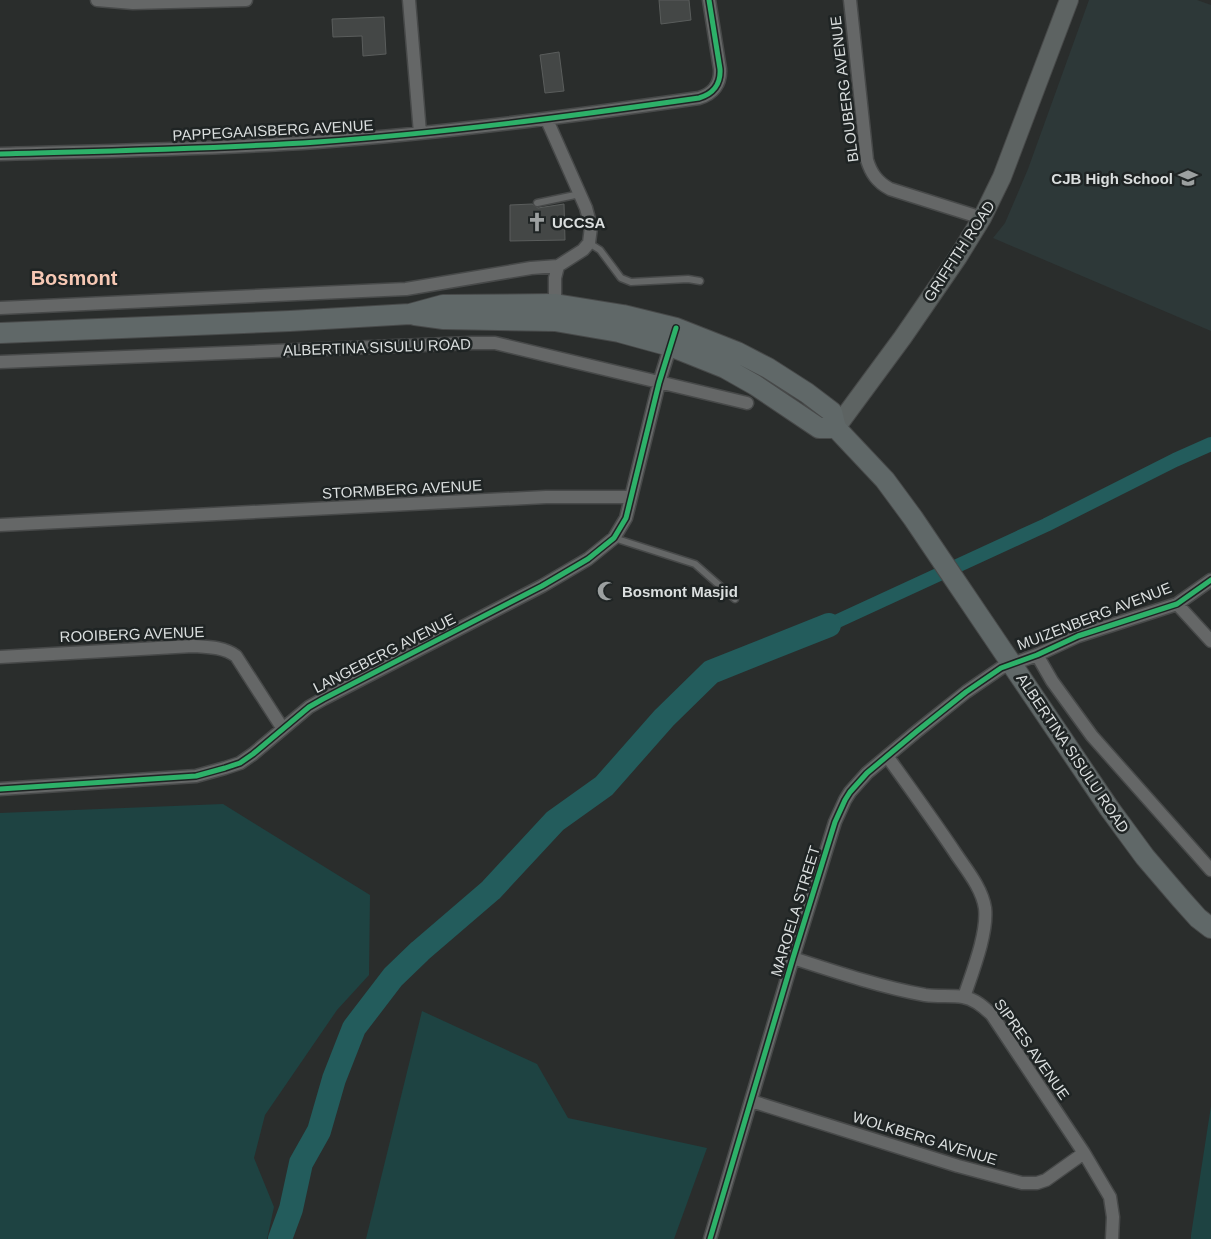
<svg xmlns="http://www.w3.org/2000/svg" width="1211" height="1239" viewBox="0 0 1211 1239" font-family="Helvetica,sans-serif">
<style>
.built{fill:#2d3838}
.green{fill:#1e4342}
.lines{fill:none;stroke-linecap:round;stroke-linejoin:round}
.canal{stroke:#235c5c;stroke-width:14}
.river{stroke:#235c5c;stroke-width:24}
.building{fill:#444746;stroke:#5a5d5c}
.lane-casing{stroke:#474949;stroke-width:9}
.street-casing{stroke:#474949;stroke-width:15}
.secondary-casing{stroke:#474949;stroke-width:20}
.primary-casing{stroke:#474949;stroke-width:22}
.lane{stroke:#656767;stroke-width:6}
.street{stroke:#656767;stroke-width:12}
.secondary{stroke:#5d6362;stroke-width:18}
.primary{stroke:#606868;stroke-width:20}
.cycleway-casing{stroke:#1f2424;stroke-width:8}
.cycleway{stroke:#2db169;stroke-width:5}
.labels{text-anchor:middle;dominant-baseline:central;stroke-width:5;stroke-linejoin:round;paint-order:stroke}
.street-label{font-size:15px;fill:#dadede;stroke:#1f2424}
.poi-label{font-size:15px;font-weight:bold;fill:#dadede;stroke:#1f2424;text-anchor:start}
.district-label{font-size:20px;font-weight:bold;fill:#f6c8b4;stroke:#1f2424}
</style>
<rect width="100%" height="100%" fill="#2a2d2c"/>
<path class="built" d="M1089,0H1197L1211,5V331L993,238L1005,223L1028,169Z"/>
<path class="green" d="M223,804L370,895L369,975L337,1010L265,1115L254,1158L274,1207L267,1239H0V813Z
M422,1011L537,1064L568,1118L707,1148L674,1239H366Z
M1211,1106V1239H1191V1235Z"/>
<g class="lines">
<path class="canal" d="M829,625L1046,525L1175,460L1211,444"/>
<path class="river" d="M280,1239L291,1209L301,1163L319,1131L334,1079L354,1028L393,977L420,951L491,890L555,821L604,786L664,718L711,672L829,625"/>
</g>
<path class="building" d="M659,0H689L691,20L661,24Z
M384,17L386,54L363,56L362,36L333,37L332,19Z
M559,52L564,91L545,93L540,55Z
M532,204L538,208L564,204L565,240L510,241V205Z"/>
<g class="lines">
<defs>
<path id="lane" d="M537,203L580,194
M589,243L600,250L621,278L631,282L688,279L700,281
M614,538L695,564L735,599"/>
<path id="street" d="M97,0L133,3L246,0
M409,0L420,133
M850,0L867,160C871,173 877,182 890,189L982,218
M0,154C105,151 211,149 317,142C445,133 572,116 699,98C713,94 721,84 720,69L709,0
M0,308L406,289L531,268L558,266L583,250L589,243L591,227L586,208L547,120
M555,310V278L558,266
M0,362L472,343H495L747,403
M0,525L546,497H631
M1177,604L1211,641
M1037,655L1052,681L1092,736L1211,870
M0,657L193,646C208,647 224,647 236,656L283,729
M887,756C910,788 934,821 956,854C966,869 982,888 985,908C988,933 972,973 964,997
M0,789L196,776L225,768L240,763L253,754L309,707L323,699L542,586L588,559L614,538L626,518L659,383L672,341
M793,958C836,972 881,987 925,995C938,997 951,995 963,997C975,999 984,1007 992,1015L1084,1153L1110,1197L1113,1217L1112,1239
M751,1101L958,1166L1022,1183H1037L1046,1180L1084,1153
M710,1239L793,958L835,822L845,800L850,792L867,773L916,732L966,692L1001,668L1037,655L1078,636L1177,604L1211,580"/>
<path id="secondary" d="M836,428L903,337L958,257L982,218L1002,177L1069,0"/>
<path id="primary" d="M415,315L444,319L555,321L619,332L670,346L725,368L755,385L819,428H836
M0,333L290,321L410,314L443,305L555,304L623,315L676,328L737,352L768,368L807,393L832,412L836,428L885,480L913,518L1109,808L1145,857L1181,899L1198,918L1211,928"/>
</defs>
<use href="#lane" class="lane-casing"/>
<use href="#street" class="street-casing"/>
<use href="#secondary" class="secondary-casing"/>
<use href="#primary" class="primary-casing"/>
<use href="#lane" class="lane"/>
<use href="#street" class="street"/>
<use href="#secondary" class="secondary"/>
<use href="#primary" class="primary"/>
<defs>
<path id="cycleway" d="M0,154C105,151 211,149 317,142C445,133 572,116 699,98C713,94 721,84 720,69L709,0
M0,789L196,776L225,768L240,763L253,754L309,707L323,699L542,586L588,559L614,538L626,518L659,383L676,328
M710,1239L793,958L835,822L845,800L850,792L867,773L916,732L966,692L1001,668L1037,655L1078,636L1177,604L1211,580"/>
</defs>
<use href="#cycleway" class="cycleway-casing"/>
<use href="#cycleway" class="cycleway"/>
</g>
<defs>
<symbol id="school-bare" viewBox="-9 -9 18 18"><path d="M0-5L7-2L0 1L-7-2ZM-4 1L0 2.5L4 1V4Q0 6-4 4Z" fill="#9ca0a0" stroke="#1f2424" stroke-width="2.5" paint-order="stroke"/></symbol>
<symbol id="church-bare" viewBox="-9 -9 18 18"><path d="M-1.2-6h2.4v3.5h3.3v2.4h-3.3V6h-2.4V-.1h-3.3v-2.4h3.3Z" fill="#9ca0a0" stroke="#1f2424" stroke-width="2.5" paint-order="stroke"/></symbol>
<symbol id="mosque-bare" viewBox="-9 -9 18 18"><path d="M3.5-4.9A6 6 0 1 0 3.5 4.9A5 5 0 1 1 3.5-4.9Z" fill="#9ca0a0" stroke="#1f2424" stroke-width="2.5" paint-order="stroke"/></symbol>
</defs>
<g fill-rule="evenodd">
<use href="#school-bare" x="1174" y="164" width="28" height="28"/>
<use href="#church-bare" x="523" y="208" width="28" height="28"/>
<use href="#mosque-bare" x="593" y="577" width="28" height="28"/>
</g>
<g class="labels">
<g class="street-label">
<text transform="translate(844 89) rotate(-97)">BLOUBERG AVENUE</text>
<text transform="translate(273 130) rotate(-3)">PAPPEGAAISBERG AVENUE</text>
<text transform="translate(959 251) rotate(-57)">GRIFFITH ROAD</text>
<text transform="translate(377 347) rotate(-2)">ALBERTINA SISULU ROAD</text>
<text transform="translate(402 489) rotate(-3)">STORMBERG AVENUE</text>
<text transform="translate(1094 616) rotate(-21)">MUIZENBERG AVENUE</text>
<text transform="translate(132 634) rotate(-2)">ROOIBERG AVENUE</text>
<text transform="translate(384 653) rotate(-27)">LANGEBERG AVENUE</text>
<text transform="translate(1073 753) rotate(56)">ALBERTINA SISULU ROAD</text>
<text transform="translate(795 911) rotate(-73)">MAROELA STREET</text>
<text transform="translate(1032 1049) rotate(55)">SIPRES AVENUE</text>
<text transform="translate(925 1138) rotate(17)">WOLKBERG AVENUE</text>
</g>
<g class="poi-label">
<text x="1173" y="178" text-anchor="end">CJB High School</text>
<text x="552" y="222">UCCSA</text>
<text x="622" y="591">Bosmont Masjid</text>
</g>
<g class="district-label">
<text x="74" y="278">Bosmont</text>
</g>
</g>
</svg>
